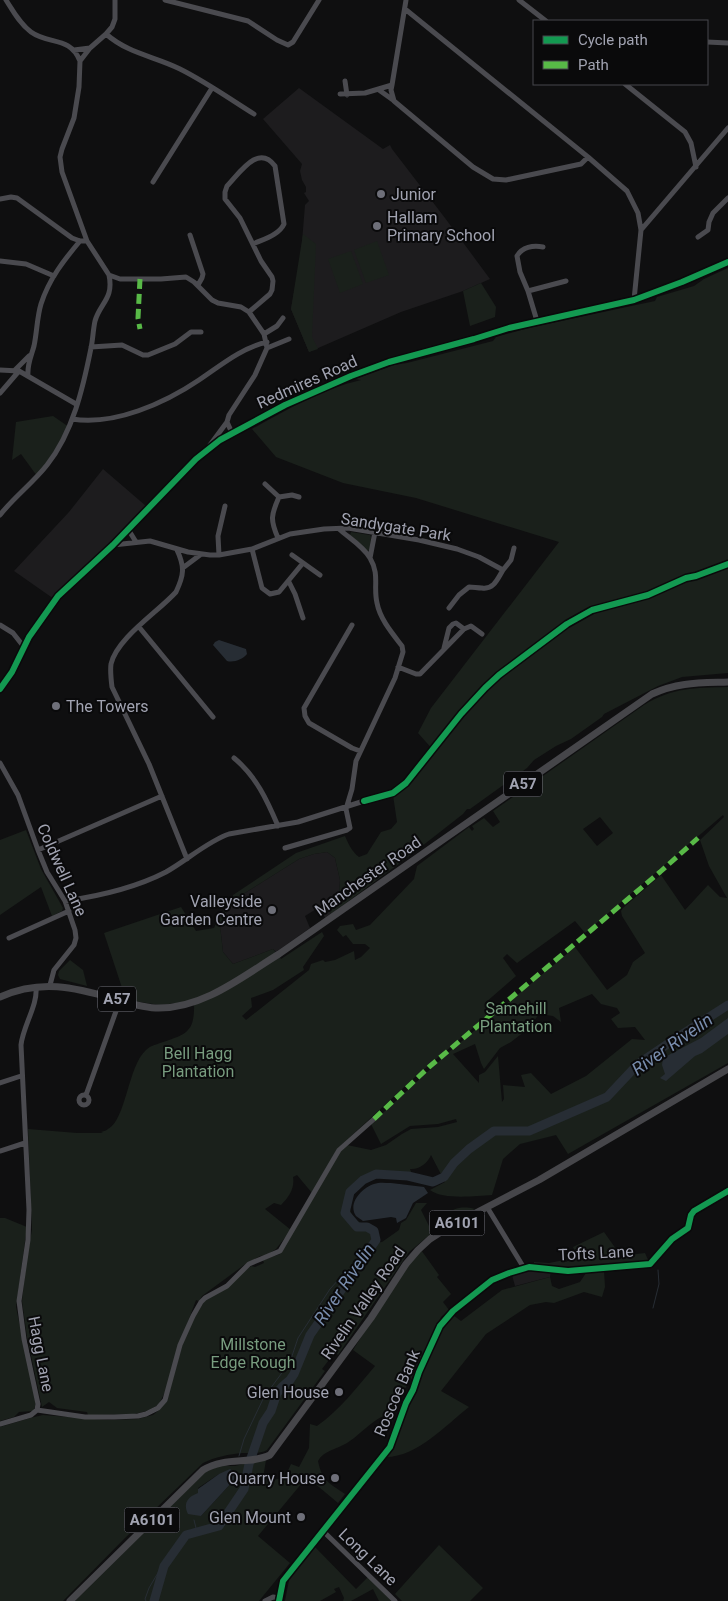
<svg xmlns="http://www.w3.org/2000/svg" width="728" height="1601" viewBox="0 0 728 1601" font-family="Roboto,sans-serif">
<style>
.built{fill:#1d1c1e}
.green{fill:#1a201b;fill-rule:evenodd}
.water{fill:#272d34}
.lines{fill:none;stroke-linecap:round;stroke-linejoin:round}
.stream{stroke:#272d34;stroke-width:1}
.river{stroke:#272d34;stroke-width:9}
.minor{stroke:#4a4a4f;stroke-width:5}
.major{stroke:#46464a;stroke-width:7}
.quiet{stroke:#58b947;stroke-width:5;stroke-dasharray:10 5;stroke-linecap:butt}
.cycleway-casing{stroke:#0a0a0b;stroke-width:9}
.cycleway{stroke:#139951;stroke-width:6}
.poi-dot{fill:#6e6f79;stroke:#0a0a0b;stroke-width:2}
.labels{text-anchor:middle;dominant-baseline:central;stroke-width:4;stroke-linejoin:round;paint-order:stroke}
.shield{fill:#0a0a0b;stroke:#74757f;stroke-width:1}
.shield-label{font-size:15px;font-weight:bold;fill:#a1a3b1}
.poi-label{font-size:16px;fill:#a1a3b1;stroke:#0a0a0b;text-anchor:end}
.street-label{font-size:16px;fill:#a1a3b1;stroke:#0a0a0b}
.park-label{font-size:16px;fill:#789c7f;stroke:#0a0a0b}
.water-label{font-size:18px;font-style:italic;fill:#788cac;stroke:#0a0a0b}
</style>
<rect width="100%" height="100%" fill="#0f0f10"/>
<path class="built" d="M299,88L383,149L390,145L392,149L445,218L490,279L463,291L401,312L309,352L291,309L301,254L305,205L309,201L304,193L306,192V187L302,180L300,171L302,164L263,119Z
M103,469L146,506L99,556L54,599L14,571L69,512Z
M327,852L335,858L340,880L339,895L326,901L331,914L325,918L321,906L305,916L310,928L276,952L273,949L233,964L223,952L220,926L232,901L299,859L314,854Z
M540,1269L551,1270L550,1277L515,1286L512,1275L513,1274Z"/>
<path class="green" d="M303,234L316,244L312,337L318,349L309,352L291,309Z
M377,241L389,275L366,283L354,250Z
M351,251L363,284L340,293L328,259Z
M728,268V560L695,572L664,586L579,615L582,619L590,615L664,592L686,581L695,579L728,567V673L682,677L658,686L604,714L602,717L571,739L556,746L534,760L527,768L470,809H467L463,814L408,857L331,914L326,901L339,895L340,880L335,858L327,852L314,854L299,859L232,901L220,926L223,952L233,964L273,949L281,959L322,932L324,936L303,967L304,970L273,990L251,998L252,1007L242,1016L246,1020L309,970L311,964L323,960L325,962L335,960L354,951L355,960L361,957L370,948L365,944H353L346,935L343,937L337,930L340,926L353,924L356,930L370,925L414,879L417,866L469,827L472,831L474,829L472,826L484,818L493,827L500,822L493,811L644,705C674,687 694,688 728,687V1063L568,1154L556,1135L520,1144L503,1159L492,1195C475,1196 443,1200 430,1190L445,1182L431,1155C428,1163 419,1170 410,1169L414,1180C405,1180 382,1177 374,1179C369,1181 361,1186 357,1190C344,1201 349,1224 368,1224L375,1243L382,1242L399,1230L401,1223L406,1220L416,1203H427L421,1210L429,1226C447,1217 451,1203 475,1209L453,1219L427,1237L409,1252L338,1355L335,1352L322,1369L325,1371L267,1450C260,1454 251,1453 243,1453C229,1454 215,1457 203,1463L124,1539L63,1601H0V1427L30,1418L43,1415L108,1420L138,1419L153,1415L159,1410L167,1400L184,1339L196,1314L206,1299L251,1266L255,1267L264,1263L263,1260L280,1254L340,1152L347,1145L371,1150L386,1145L402,1134L411,1129L438,1127L457,1122L456,1119L438,1124L410,1126L381,1144L371,1124L450,1051L575,947L607,990L627,975L633,962L645,953L622,916L621,911L623,908L661,875L685,910L708,885L720,897L727,898L709,866L700,840L724,817L723,815L585,933L575,921L517,963L507,954L503,958L516,976L485,1003L492,1012L414,1078L337,1149L312,1193L297,1175L293,1177C295,1188 289,1197 281,1205L274,1203L265,1209L291,1230L276,1249L267,1255L260,1256L244,1265L202,1296L199,1301L196,1300L179,1346L166,1390L159,1404L150,1410L135,1414L88,1415L87,1412L57,1408L49,1402L42,1407L27,1337L22,1301L27,1256L32,1230L28,1129L77,1133H103L101,1132C103,1131 106,1131 108,1129C126,1120 128,1066 146,1050C150,1046 155,1045 160,1043C188,1034 195,1032 194,1001L160,1005L126,1000L104,933L181,907L196,931L214,928L221,913L232,901L233,895L296,853L345,836C348,843 352,852 359,857L367,854L381,832L391,829L397,822L393,795L405,786L434,751L418,733L431,708L559,542L416,498L343,483L276,457L252,429C287,410 322,389 361,380L355,379L394,365L407,363L493,341L496,337L528,328L655,301L657,297L694,286L704,279ZM600,817L613,833L597,846L583,829ZM592,994L601,1004L617,1008L620,1013L611,1019L618,1028L635,1027L645,1040L632,1039L586,1076L551,1094L531,1073L521,1075L525,1087L503,1085L504,1099L502,1102L498,1056L485,1072L479,1075V1083L453,1054L475,1044L481,1063L484,1069L500,1048L511,1042L529,1028L539,1014L553,1016L561,1022L559,1008Z
M481,283L496,307L495,317L470,326L463,291Z
M53,416L69,427L64,437L37,476L21,454L12,460L16,422Z
M351,532L370,535L371,537L370,550L367,551C361,546 357,540 350,535Z
M26,830L41,869L63,908L62,911L52,916L41,887L0,915V840Z
M70,960L83,970L87,986L60,979L58,975L59,971Z
M0,1218H5L27,1227L16,1307L36,1404L33,1411L19,1412L14,1417L0,1421Z
M604,1232L621,1256L645,1253L649,1262L566,1270L534,1264V1262L549,1263L564,1260L566,1262L577,1256L573,1247Z
M421,1250L439,1275L437,1277L451,1294L443,1302L449,1310L441,1317L412,1378L402,1393L392,1422L388,1415C376,1416 359,1436 347,1443C337,1449 323,1451 318,1461C322,1481 329,1483 345,1494L338,1503L307,1477L258,1536L290,1563L259,1601H156L166,1566L186,1536L219,1527L246,1491L252,1461L266,1460L263,1478L273,1480L285,1477L291,1464L299,1467L309,1448L310,1424L317,1426C340,1410 357,1387 375,1366L353,1350L400,1275Z
M604,1271L605,1287L602,1297L584,1292L554,1303L546,1302L530,1305L486,1334L441,1391L469,1407C446,1425 417,1457 386,1457L398,1435L401,1423L414,1393L421,1371L443,1325L453,1315L461,1321L502,1290L550,1277L552,1286L559,1289L580,1282L586,1273Z
M247,1463L242,1489L217,1525L185,1533L164,1562L151,1601H75L205,1472L220,1466H235ZM219,1474H237L234,1480L201,1516L198,1488Z
M439,1545L483,1588L470,1601H402L395,1594Z
M314,1546L356,1589L368,1577L392,1601H379L373,1589L351,1601H343L344,1598L339,1587L334,1589L336,1592L320,1601H285L290,1575Z"/>
<path class="water" d="M219,640L246,649L247,654C243,659 234,663 227,661L213,645L215,642Z
M728,1018V1034L702,1053L695,1056L666,1081L660,1078L665,1074L662,1065L663,1058L701,1038Z
M391,1183L424,1187L428,1193L413,1203L406,1218L397,1223L396,1218L391,1217L363,1221C361,1219 358,1218 356,1216C347,1203 363,1187 374,1184C379,1182 386,1183 391,1183Z
M230,1469L237,1474L234,1480L201,1516L188,1514C183,1504 187,1497 198,1493V1489L219,1474Z"/>
<g class="lines">
<path class="stream" d="M674,1040L680,1049
M653,1308L659,1284L658,1270
M239,1456L244,1439L264,1397L290,1362L298,1338L330,1289L340,1278H349
M194,1520L197,1532
M146,1601L145,1599L149,1588L162,1566L165,1565"/>
<path class="river" d="M154,1601L164,1566L186,1535L219,1526L244,1489L249,1464L263,1423L271,1411L277,1393L282,1387L290,1380L294,1374L310,1335L376,1240L374,1231L367,1227H357L345,1213L350,1192L363,1180L376,1174L408,1176L433,1182L444,1177L454,1163L469,1149L494,1131H529L607,1097L638,1064L681,1035L728,1005"/>
<path class="minor" d="M6,0C13,11 20,24 31,32C49,45 70,36 80,61
M165,0L248,21L277,40L288,45L293,42L319,0
M406,0L392,85L391,90L394,101L473,167L493,179L506,180L581,164L588,157
M519,0L546,21
M405,9L588,157L627,191L638,213L641,230L634,300
M106,34C129,54 154,56 180,69C206,82 230,99 254,114
M707,42L728,43
M74,50L90,48L106,34L112,27L115,19V0
M345,81L347,95
M625,84L685,132L691,143L696,167
M379,90L393,100
M340,94L365,93L392,85
M153,182L212,88
M0,199L11,197L17,198L72,238L80,241H87L109,275L120,279H161L186,277L194,282L212,300L218,303L241,307L249,312L264,334L267,348L255,375L229,415L227,422L232,433
M641,230L728,128
M190,235L203,274L202,278L198,285
M698,237L708,230L709,222L713,213L728,198
M87,241L62,172L60,157L62,149L74,118L79,87L80,61L90,48
M0,261L26,264L54,276
M528,291L566,281
M249,312L270,294L272,290L273,281L272,277L261,261L240,218L225,199V192L227,186C239,174 258,143 275,166L284,224C279,235 264,239 253,244
M537,321L528,291L520,272L517,256C522,247 533,245 543,247
M264,334L277,326L283,318
M91,347L122,345L143,355H148L175,344L191,332H201
M267,348L289,339
M0,370L19,371L76,404
M14,371L29,356
M28,376C27,364 31,357 34,346C37,332 37,317 41,304C49,279 64,260 80,241
M0,393L19,371
M72,419C114,426 165,403 199,380C220,366 241,348 267,342
M210,445L227,422
M265,484L279,497C271,515 270,520 278,538
M279,497L292,495L299,497
M0,515C14,497 33,483 47,465C73,432 83,388 91,348C93,339 93,330 95,321C100,303 114,299 109,275
M128,529L136,542
M113,545L150,541L188,552L210,555H219L252,549L290,534L324,529L348,528L419,540L457,549L479,557L503,570C498,578 494,590 482,588C477,588 474,587 469,587L459,595L449,608
M252,549L262,588L270,594L279,592L303,563
M177,550C185,567 184,575 176,592C158,612 117,638 111,664C110,671 111,679 112,687L149,764L187,859
M219,555L218,536L225,506
M292,555L320,575
M370,558L375,532
M184,567L200,555
M503,570L511,560L514,548
M289,582L295,594L303,618
M0,625L13,633L24,647
M352,625L304,708L305,716L309,723L352,748L360,751
M139,627L213,717
M444,648L449,628L453,624L456,623L464,629
M398,667L416,674H420L464,629L471,626L482,634
M0,689L12,672L29,637L58,596L113,545L196,459L220,440L285,405L351,376L389,362L474,339L509,328L634,300L682,282L728,262
M234,758C256,776 267,800 278,826
M0,763L18,795L38,850L47,872L65,901L75,930L76,938L74,945L54,970L50,985
M285,848L347,830L350,828L346,809L352,789L356,761L395,678L403,652L402,646C392,633 380,619 377,603C373,586 380,575 370,558C363,546 349,538 339,529
M38,850L162,796
M65,901C100,896 135,888 166,872C186,861 208,841 229,834L298,822L364,801
M9,938L69,911
M36,987C38,1005 23,1026 21,1045L29,1210L28,1240L19,1301L24,1339L38,1404L37,1410
M0,1083L21,1076
M79 1100a5 5 0 1 1 10 0a5 5 0 1 1-10 0Z
M86,1095L120,1000
M0,1151L25,1143
M487,1207L524,1268
M37,1410L85,1417H114L138,1416L146,1414L158,1408L165,1400L180,1345L193,1316L201,1302L205,1298L227,1286L249,1264L280,1251L339,1150L374,1119
M0,1424L31,1415L37,1410
M323,1531L395,1601
M265,1601L273,1597L280,1598
M279,1601L283,1581L390,1447L406,1403L413,1390L419,1372L440,1326L453,1311L492,1280L509,1273L529,1267L568,1271L650,1264L672,1239L688,1228L691,1215L694,1211L728,1191"/>
<path class="major" d="M0,997C40,979 74,987 115,999C129,1003 144,1008 159,1008C204,1008 243,976 279,954L652,694C678,682 700,683 728,682
M70,1601L203,1470C226,1456 250,1465 270,1455L371,1318L406,1264L418,1250L430,1239L447,1228L539,1180L728,1069"/>
<path class="quiet" d="M140,279L138,318L140,329
M374,1119L429,1067L660,872L698,838"/>
<defs>
<path id="cycleway" d="M0,689L12,672L29,637L58,596L113,545L196,459L220,440L285,405L351,376L389,362L474,339L509,328L634,300L682,282L728,262
M364,801L393,793L406,783L461,714L485,688L499,675L567,624L592,610L648,595L686,578L696,576L728,564
M279,1601L283,1581L390,1447L406,1403L413,1390L419,1372L440,1326L453,1311L492,1280L509,1273L529,1267L568,1271L650,1264L672,1239L688,1228L691,1215L694,1211L728,1191"/>
</defs>
<use href="#cycleway" class="cycleway-casing"/>
<use href="#cycleway" class="cycleway"/>
</g>
<g class="poi-dot">
<circle cx="381" cy="194" r="5"/>
<circle cx="377" cy="226" r="5"/>
<circle cx="56" cy="706" r="5"/>
<circle cx="272" cy="910" r="5"/>
<circle cx="339" cy="1392" r="5"/>
<circle cx="335" cy="1478" r="5"/>
<circle cx="301" cy="1517" r="5"/>
</g>
<g class="labels">
<g class="shield">
<rect x="504" y="771.5" width="38" height="25" rx="4"/>
<rect x="98" y="986.5" width="38" height="25" rx="4"/>
<rect x="429.5" y="1210.5" width="55" height="25" rx="4"/>
<rect x="124.5" y="1507.5" width="55" height="25" rx="4"/>
</g>
<g class="shield-label">
<text x="523" y="784">A57</text>
<text x="117" y="999">A57</text>
<text x="457" y="1223">A6101</text>
<text x="152" y="1520">A6101</text>
</g>
<g class="poi-label">
<text x="391" y="194" text-anchor="start">Junior</text>
<text x="387" y="217" text-anchor="start">Hallam<tspan x="387" dy="18">Primary School</tspan></text>
<text x="66" y="706" text-anchor="start">The Towers</text>
<text x="262" y="901">Valleyside<tspan x="262" dy="18">Garden Centre</tspan></text>
<text x="329" y="1392">Glen House</text>
<text x="325" y="1478">Quarry House</text>
<text x="291" y="1517">Glen Mount</text>
</g>
<g class="street-label">
<text transform="translate(307 382) rotate(-24)">Redmires Road</text>
<text transform="translate(396 527) rotate(9)">Sandygate Park</text>
<text transform="translate(62 870) rotate(66)">Coldwell Lane</text>
<text transform="translate(368 876) rotate(-35)">Manchester Road</text>
<text transform="translate(596 1253) rotate(-3)">Tofts Lane</text>
<text transform="translate(363 1303) rotate(-55)">Rivelin Valley Road</text>
<text transform="translate(41 1354) rotate(79)">Hagg Lane</text>
<text transform="translate(397 1393) rotate(-67)">Roscoe Bank</text>
<text transform="translate(368 1557) rotate(44)">Long Lane</text>
</g>
<g class="park-label">
<text x="516" y="1008">Samehill<tspan x="516" dy="18">Plantation</tspan></text>
<text x="198" y="1053">Bell Hagg<tspan x="198" dy="18">Plantation</tspan></text>
<text x="253" y="1344">Millstone<tspan x="253" dy="18">Edge Rough</tspan></text>
</g>
<g class="water-label">
<text transform="translate(672 1044) rotate(-35)">River Rivelin</text>
<text transform="translate(344 1284) rotate(-56)">River Rivelin</text>
</g>
</g>
<rect x="533" y="20" width="175" height="65" fill="#0a0a0b" stroke="#46474d"/>
<rect x="543" y="36" width="25" height="8" fill="#139951" stroke="#46474d"/>
<text x="578" y="45" font-size="15" fill="#a1a3b1">Cycle path</text>
<rect x="543" y="61" width="25" height="8" fill="#58b947" stroke="#46474d"/>
<text x="578" y="70" font-size="15" fill="#a1a3b1">Path</text>
</svg>
